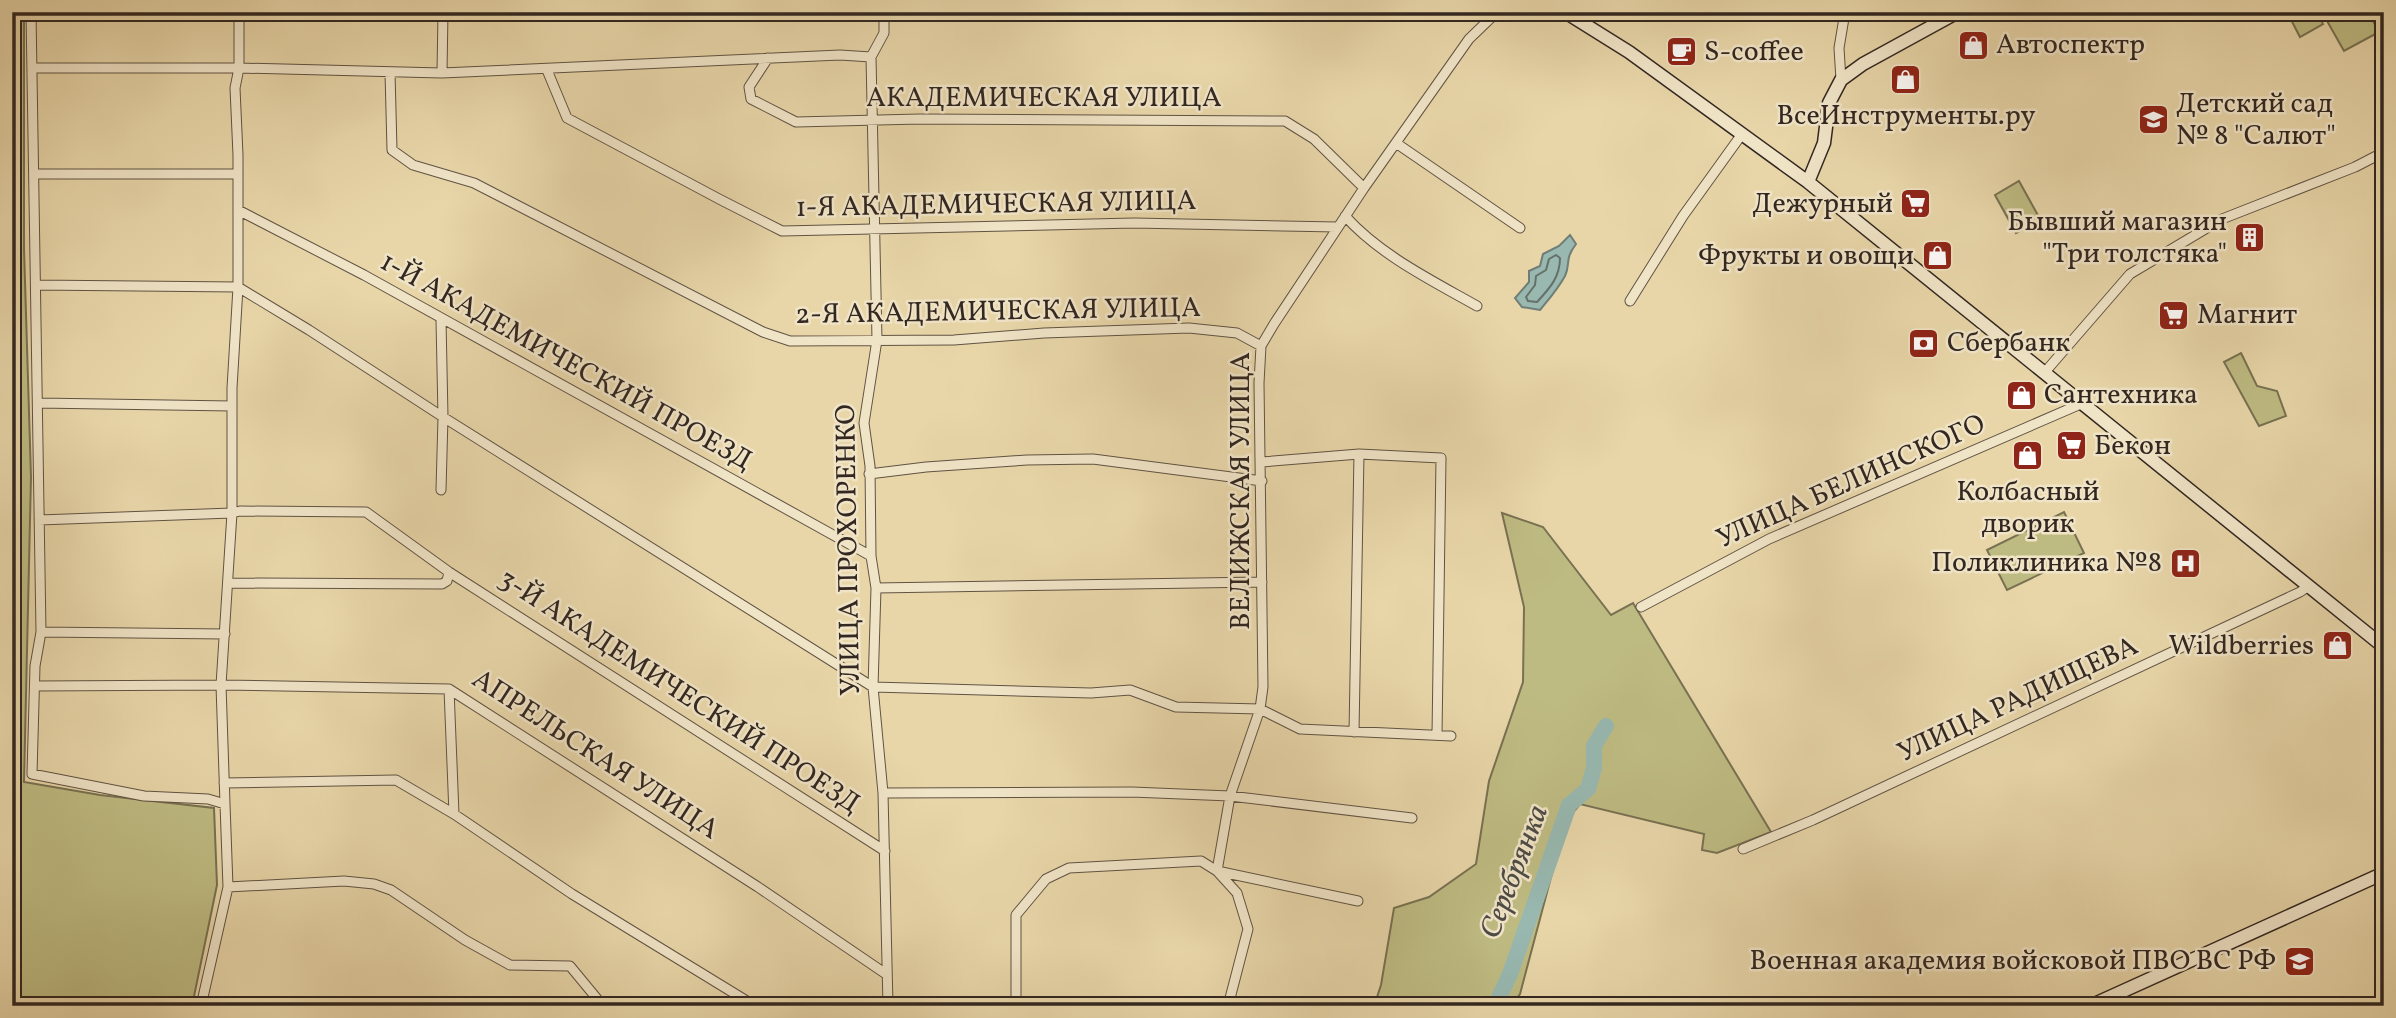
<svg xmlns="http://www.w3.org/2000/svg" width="2396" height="1018" viewBox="0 0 2396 1018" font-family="Vollkorn,serif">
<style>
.green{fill:#bebb82;stroke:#787152;stroke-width:2}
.water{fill:#98b8b0;stroke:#6f7e77;stroke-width:2}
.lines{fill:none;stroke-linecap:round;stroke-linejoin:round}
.shore{stroke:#657068;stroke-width:2}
.river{stroke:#98b8b0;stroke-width:16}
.street-casing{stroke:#605343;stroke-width:11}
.secondary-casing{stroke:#322721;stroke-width:15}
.street{stroke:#f0e4c7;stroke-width:9}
.secondary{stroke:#f0e4c7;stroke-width:12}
.labels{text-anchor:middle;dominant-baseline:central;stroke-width:5;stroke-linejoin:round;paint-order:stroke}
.poi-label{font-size:28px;fill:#322721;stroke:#f0e4c7;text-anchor:start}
.street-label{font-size:28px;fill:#322721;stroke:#f0e4c7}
.water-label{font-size:30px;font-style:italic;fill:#4c4b45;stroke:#f0e4c7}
</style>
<rect width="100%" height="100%" fill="#e8d6a9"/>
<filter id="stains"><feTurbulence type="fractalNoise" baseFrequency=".00286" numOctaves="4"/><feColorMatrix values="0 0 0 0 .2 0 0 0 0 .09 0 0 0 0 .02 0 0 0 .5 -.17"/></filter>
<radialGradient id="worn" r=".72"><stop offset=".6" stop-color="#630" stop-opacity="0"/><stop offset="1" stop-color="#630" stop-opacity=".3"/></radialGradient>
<path class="green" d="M12,12H24V249L31,477L24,782L100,795L214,808L217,885L192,1006H12Z
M2287,12H2317L2323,24L2300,37Z
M2322,12H2368L2379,32L2344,51Z
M2019,181L2040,219L2016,233L1995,195Z
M2241,353L2257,386L2277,391L2286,416L2259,426L2224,362Z
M2064,512L2084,553L2007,590L1987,550Z
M1502,513L1543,527L1611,615L1633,603L1771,832L1717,853L1702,850L1704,834L1580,804L1566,821L1520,994L1511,1006H1374L1381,985L1394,908L1429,897L1476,864L1489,781L1523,682L1524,607Z"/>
<path class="water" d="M1570,235L1576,244C1564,260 1571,263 1565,276C1558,289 1549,299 1540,310L1522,307L1515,298L1529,282V271L1540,266L1543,254L1559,246Z"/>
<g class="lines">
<path class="shore" d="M1556,255L1560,258C1560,277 1550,288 1537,302L1528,301L1526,297L1535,285L1536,276L1546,270L1549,259Z"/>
<path class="river" d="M1495,1006L1510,974L1569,805L1588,789L1594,768V746L1606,726"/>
<defs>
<path id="street" d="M31,12L41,632L35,666L32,774L144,796L208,799L225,804L228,887L201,1006
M884,12V33L871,57L877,340L864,423L870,466L871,556L876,588L873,687L883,793L888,1006
M768,58L749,87L751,99L796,122L920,119L1285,121L1314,139L1364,188
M32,68H239L442,73L443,12
M547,70L567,118L721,200L782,231L1134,223L1337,227
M390,72L392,150L413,165L474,183L763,332L790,341L954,340L1044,333L1189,328L1237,333L1261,346
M442,73L840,55L871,57
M1841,80L1839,48L1845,12
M1396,143L1520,228
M34,174H238
M238,210L364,275L871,556
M1345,216C1380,255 1431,280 1477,306
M36,285L238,287L309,330L443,417L873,687L1091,693L1130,690L1176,707L1260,709L1300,729L1451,736
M1630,301L1683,216L1742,134
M441,320L443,417L441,490
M2045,372L2130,274L2222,219L2355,167L2384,152
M38,403L232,406
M1262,462L1359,454L1441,458L1437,735
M869,474L926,467L1027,460L1093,459L1262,481
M39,520L232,513L240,511L366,512L449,572L885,851
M228,583L442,584L447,581L449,572
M876,588L1262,582
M1641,607L1769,539L2083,403
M41,632L225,634
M35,686L221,685L449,689L758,887L886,974
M449,689L454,814L572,894L755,1006
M1354,732L1359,454
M224,783L396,780L454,814
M883,793L1132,792L1230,796L1412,818
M225,804L221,685L232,513V388L238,287V155L235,88L239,68V12
M1743,849L1813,820L2300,592L2309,586
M228,887L344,881L374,884L391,890L465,940L510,965L570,966L603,1006
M1016,1006V915L1046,879L1069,868L1201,861L1217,871L1358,901
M1228,1006L1248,929L1237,893L1217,871L1230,796L1260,709L1263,687L1259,383L1261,346L1274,324L1364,188L1469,39L1497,12"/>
<path id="secondary" d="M1565,12L1629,52L1808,182L2384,647
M1808,182L1824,143L1829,103L1841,80L1863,64L1958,12
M2090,1006L2384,873"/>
</defs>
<use href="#street" class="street-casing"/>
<use href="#secondary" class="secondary-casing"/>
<use href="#street" class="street"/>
<use href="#secondary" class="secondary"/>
</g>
<defs>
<symbol id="shop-square" viewBox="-11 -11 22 22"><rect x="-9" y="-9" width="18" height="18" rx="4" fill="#8f2418" stroke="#f0e4c7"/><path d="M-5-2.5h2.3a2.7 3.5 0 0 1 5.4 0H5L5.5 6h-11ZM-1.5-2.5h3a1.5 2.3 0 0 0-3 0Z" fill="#fff"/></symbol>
<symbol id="cafe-square" viewBox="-11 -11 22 22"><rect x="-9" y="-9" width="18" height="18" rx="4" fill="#8f2418" stroke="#f0e4c7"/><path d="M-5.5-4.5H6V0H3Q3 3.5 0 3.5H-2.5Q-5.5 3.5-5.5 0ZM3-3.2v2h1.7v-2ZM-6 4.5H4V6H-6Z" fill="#fff"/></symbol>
<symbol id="school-square" viewBox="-11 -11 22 22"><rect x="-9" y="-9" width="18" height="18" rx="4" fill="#8f2418" stroke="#f0e4c7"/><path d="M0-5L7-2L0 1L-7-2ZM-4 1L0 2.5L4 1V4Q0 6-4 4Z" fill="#fff"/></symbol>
<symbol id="supermarket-square" viewBox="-11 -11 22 22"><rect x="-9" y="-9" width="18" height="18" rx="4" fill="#8f2418" stroke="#f0e4c7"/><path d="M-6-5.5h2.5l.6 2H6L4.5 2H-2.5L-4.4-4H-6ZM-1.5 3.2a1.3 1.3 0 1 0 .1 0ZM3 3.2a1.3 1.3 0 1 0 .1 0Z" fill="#fff"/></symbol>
<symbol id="building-square" viewBox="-11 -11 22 22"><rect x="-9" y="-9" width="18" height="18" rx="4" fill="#8f2418" stroke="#f0e4c7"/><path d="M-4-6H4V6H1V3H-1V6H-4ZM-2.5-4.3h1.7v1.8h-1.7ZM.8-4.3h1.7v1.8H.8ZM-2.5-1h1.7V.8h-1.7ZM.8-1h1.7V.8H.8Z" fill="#fff"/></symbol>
<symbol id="bank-square" viewBox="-11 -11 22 22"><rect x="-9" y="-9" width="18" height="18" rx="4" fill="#8f2418" stroke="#f0e4c7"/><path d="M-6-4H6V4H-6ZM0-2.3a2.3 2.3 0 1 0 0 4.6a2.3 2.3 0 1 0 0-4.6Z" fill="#fff"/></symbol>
<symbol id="hospital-square" viewBox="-11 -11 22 22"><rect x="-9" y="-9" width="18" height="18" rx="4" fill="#8f2418" stroke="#f0e4c7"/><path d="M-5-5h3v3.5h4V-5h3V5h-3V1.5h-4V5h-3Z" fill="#fff"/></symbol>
<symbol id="university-square" viewBox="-11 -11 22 22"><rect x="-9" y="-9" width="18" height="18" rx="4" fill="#8f2418" stroke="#f0e4c7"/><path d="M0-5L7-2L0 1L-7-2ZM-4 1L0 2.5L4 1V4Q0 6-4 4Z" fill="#fff"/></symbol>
</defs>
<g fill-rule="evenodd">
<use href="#shop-square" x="1956" y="28" width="35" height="35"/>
<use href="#cafe-square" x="1664" y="34" width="35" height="35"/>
<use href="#shop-square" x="1888" y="62" width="35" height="35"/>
<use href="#school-square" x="2136" y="102" width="35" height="35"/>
<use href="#supermarket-square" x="1898" y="186" width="35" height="35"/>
<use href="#building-square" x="2232" y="220" width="35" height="35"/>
<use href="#shop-square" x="1920" y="238" width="35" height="35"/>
<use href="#supermarket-square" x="2156" y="298" width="35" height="35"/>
<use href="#bank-square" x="1906" y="326" width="35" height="35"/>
<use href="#shop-square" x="2004" y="378" width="35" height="35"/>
<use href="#supermarket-square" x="2054" y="428" width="35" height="35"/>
<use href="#shop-square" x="2010" y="438" width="35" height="35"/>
<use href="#hospital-square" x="2168" y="546" width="35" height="35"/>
<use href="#shop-square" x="2320" y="628" width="35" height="35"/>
<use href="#university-square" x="2282" y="944" width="35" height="35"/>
</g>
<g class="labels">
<g class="poi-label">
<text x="1996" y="45">Автоспектр</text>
<text x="1704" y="52">S-coffee</text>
<text x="2176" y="104">Детский сад<tspan x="2176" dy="32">№ 8 "Салют"</tspan></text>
<text x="1906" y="116" text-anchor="middle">ВсеИнструменты.ру</text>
<text x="1893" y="204" text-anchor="end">Дежурный</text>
<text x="2227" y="222" text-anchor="end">Бывший магазин<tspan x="2227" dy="32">"Три толстяка"</tspan></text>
<text x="1914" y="256" text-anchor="end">Фрукты и овощи</text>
<text x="2197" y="315">Магнит</text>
<text x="1947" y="343">Сбербанк</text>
<text x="2044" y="395">Сантехника</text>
<text x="2094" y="446">Бекон</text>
<text x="2028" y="492" text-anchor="middle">Колбасный<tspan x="2028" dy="32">дворик</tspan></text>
<text x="2162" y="563" text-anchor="end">Поликлиника №8</text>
<text x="2314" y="646" text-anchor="end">Wildberries</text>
<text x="2276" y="961" text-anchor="end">Военная академия войсковой ПВО ВС РФ</text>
</g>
<g class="street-label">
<text x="1044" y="98">АКАДЕМИЧЕСКАЯ УЛИЦА</text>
<text transform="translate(996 205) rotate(-1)">1-Я АКАДЕМИЧЕСКАЯ УЛИЦА</text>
<text transform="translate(998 312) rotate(-1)">2-Я АКАДЕМИЧЕСКАЯ УЛИЦА</text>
<text transform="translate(566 362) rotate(29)">1-Й АКАДЕМИЧЕСКИЙ ПРОЕЗД</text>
<text transform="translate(1851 482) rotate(-24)">УЛИЦА БЕЛИНСКОГО</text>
<text transform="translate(1241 491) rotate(-90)">ВЕЛИЖСКАЯ УЛИЦА</text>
<text transform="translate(849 550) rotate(-91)">УЛИЦА ПРОХОРЕНКО</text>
<text transform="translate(679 692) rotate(33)">3-Й АКАДЕМИЧЕСКИЙ ПРОЕЗД</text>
<text transform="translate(2018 700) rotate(-25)">УЛИЦА РАДИЩЕВА</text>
<text transform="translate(595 755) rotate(33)">АПРЕЛЬСКАЯ УЛИЦА</text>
</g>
<g class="water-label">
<text transform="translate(1515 872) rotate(-69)">Серебрянка</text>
</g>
</g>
<rect width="2396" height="1018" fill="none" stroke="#e8d6a9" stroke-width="42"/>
<rect x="14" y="14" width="2368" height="990" fill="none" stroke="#322721" stroke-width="3.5"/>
<rect x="21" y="21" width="2354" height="976" fill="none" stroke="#322721" stroke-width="2"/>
<rect width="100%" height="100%" filter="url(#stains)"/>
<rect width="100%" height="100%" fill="url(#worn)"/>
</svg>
